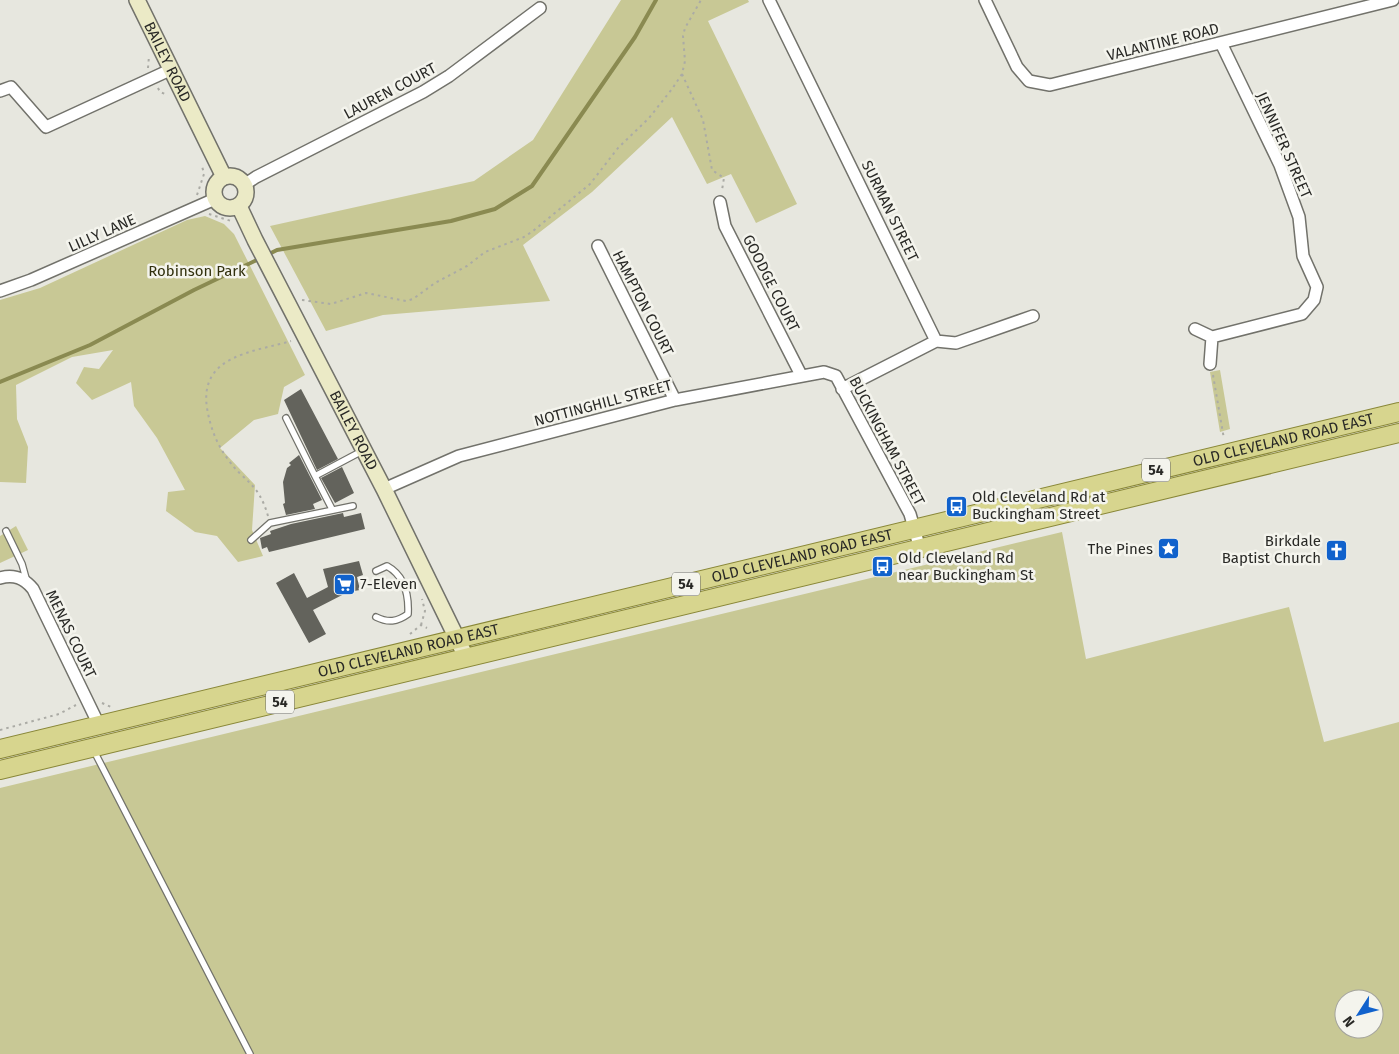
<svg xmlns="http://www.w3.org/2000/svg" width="1399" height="1054" viewBox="0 0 1399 1054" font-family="'Fira Sans',sans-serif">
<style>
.green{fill:#c8c895;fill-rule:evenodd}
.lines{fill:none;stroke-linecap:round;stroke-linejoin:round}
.stream{stroke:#8a8a51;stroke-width:4}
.building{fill:#63635c}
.lane-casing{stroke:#72726b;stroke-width:8}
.street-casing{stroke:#72726b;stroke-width:14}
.secondary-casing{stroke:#72726b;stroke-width:18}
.primary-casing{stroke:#898738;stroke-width:20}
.path{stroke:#ababa5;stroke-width:2;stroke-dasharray:2.5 4;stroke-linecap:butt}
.lane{stroke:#fff;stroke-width:5.5}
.street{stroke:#fff;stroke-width:11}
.secondary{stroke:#ebeac6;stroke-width:15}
.primary{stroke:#d7d58e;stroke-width:18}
.labels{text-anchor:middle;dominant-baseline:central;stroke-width:5;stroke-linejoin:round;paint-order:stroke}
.shield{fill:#f4f4ed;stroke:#666662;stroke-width:1}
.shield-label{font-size:14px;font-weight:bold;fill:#292926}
.street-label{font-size:15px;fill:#292926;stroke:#f4f4ed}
.park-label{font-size:15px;fill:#31300d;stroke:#f4f4ed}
.poi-label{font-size:15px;fill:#292926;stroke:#f4f4ed;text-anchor:start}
</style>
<rect width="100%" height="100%" fill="#e7e7df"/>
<path class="green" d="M621,0H748L749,2L708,21L797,204L756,223L731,174L707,184L672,117L592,192L523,245L550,301L383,315L326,331L270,226L474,181L533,140Z
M205,216L224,224L234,234L305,375L284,387L278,414L254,420L220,448L255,485L252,530L263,556L238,562L217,536L195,532L166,511L168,492L185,490L157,438L134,406L131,382L92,400L76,383L84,367L99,369L113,350L72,357L16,385L17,419L28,447L26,483L0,482V300L40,288L187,220Z
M1220,370L1230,429L1220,432L1210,372Z
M16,526L28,550L0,563V536Z
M1062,532L1086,659L1289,607L1324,742L1399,722V1054H0V788ZM1344,999H1374V1029H1344Z"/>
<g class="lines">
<path class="stream" d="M267,255L277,250L451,221L495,209L532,186L635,37L656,0
M0,382L90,345L194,290L261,258"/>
</g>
<path class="building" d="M301,389L338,459L317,470L284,400Z
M299,455L322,500L313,504L315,509L286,515L283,504L285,503L283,482L287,468L291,465L289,463Z
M342,467L354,493L335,503L321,478Z
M343,513L344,517L361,513L365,529L269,552L267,547L262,549L260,538L271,534L270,531L291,524Z
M359,561L363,575L357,577L360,590L348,592L313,610L326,634L309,643L276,583L294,573L307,598L328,587L323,569Z"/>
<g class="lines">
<defs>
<path id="lane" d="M286,418L315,476L364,450
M315,476L332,509
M6,531L22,564L27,582
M251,540L270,523L353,506
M376,617C388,623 397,622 408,614C409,594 405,576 387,566L376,571
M93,749L250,1054"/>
<path id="street" d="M769,0L936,341L842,389
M985,0L1017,67L1029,81L1050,85L1393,0
M0,91L11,87L46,127L172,69
M244,185L256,177L423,92L449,76L540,8
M720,202L725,226L801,375
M598,246L675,400
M0,291L31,280L215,199
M1195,329L1212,337L1210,364
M1212,337L1302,314L1314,300L1317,287L1303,256L1299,217L1280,165L1221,43
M936,341L956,343L1033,316
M384,489L459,456L675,400L824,372L836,376L910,514L920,549
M0,578C14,574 24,578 33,589L99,725"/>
<g id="secondary">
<path id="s1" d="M137,0L224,177"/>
<circle cx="230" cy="192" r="16"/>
<path id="s2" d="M239,206L255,240L384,489L466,657"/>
</g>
<g id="primary">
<path id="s3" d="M0,749L1399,412"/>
<path d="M0,770L1399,433"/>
</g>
</defs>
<use href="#lane" class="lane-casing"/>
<use href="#street" class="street-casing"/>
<use href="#secondary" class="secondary-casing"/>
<use href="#primary" class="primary-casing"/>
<path class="path" d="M148,68L149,56
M682,74L703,120L712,170L724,178L722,190
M158,88L160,92L168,95
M197,195L204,174L202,166
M209,214L231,221
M302,300L331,304L366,293L406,301L413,299L435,283L467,266L485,252L524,237L533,231L590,184L618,148L649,118L672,89L682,74L685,61L683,36L685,28L701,0
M1213,375L1224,439
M268,516C258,481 244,483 227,458C216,443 210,426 207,408C199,355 254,352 291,341
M421,625L425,611L422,599
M410,634L421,625L427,628
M102,703L111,707
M0,730L59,714L76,705"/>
<use href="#lane" class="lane"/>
<use href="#street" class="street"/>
<use href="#secondary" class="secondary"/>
<use href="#primary" class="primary"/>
</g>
<defs>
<symbol id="bus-square" viewBox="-11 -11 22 22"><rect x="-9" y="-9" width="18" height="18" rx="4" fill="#1162cc" stroke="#f4f4ed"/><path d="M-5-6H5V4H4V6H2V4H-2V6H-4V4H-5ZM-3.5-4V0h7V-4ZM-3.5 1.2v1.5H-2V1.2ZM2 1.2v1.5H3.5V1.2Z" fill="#fff"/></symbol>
<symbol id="sight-square" viewBox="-11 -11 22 22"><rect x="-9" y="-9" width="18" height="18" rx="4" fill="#1162cc" stroke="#f4f4ed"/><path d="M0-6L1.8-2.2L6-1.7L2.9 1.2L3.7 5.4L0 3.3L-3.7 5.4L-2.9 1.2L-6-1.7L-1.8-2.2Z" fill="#fff"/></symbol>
<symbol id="church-square" viewBox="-11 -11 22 22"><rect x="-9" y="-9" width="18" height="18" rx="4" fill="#1162cc" stroke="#f4f4ed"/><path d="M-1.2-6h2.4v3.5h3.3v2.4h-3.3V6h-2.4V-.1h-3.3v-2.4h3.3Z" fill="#fff"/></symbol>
<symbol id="supermarket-square" viewBox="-11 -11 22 22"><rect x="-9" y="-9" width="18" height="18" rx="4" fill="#1162cc" stroke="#f4f4ed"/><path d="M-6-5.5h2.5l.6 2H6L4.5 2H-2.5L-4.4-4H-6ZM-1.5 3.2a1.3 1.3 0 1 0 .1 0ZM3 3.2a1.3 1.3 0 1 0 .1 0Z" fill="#fff"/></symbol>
</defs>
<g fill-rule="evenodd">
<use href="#bus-square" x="944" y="494" width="25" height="25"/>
<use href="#sight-square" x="1156" y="536" width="25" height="25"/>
<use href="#church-square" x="1324" y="538" width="25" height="25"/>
<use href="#bus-square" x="870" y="554" width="25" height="25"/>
<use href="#supermarket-square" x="332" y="572" width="25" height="25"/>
</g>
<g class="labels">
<g class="shield">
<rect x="1142" y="458.5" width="28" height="23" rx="4"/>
<rect x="672" y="572.5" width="28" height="23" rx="4"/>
<rect x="266" y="690.5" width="28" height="23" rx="4"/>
</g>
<g class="shield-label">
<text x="1156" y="470">54</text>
<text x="686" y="584">54</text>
<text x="280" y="702">54</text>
</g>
<g class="street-label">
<text transform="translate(1163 42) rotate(-14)">VALANTINE ROAD</text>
<text stroke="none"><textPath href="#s1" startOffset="69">BAILEY ROAD</textPath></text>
<text transform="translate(390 91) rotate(-28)">LAUREN COURT</text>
<text transform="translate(1284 145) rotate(66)">JENNIFER STREET</text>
<text transform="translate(890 211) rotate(64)">SURMAN STREET</text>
<text transform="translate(102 233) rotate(-24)">LILLY LANE</text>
<text transform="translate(771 283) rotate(63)">GOODGE COURT</text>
<text transform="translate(643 303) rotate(63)">HAMPTON COURT</text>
<text transform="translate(603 403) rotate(-15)">NOTTINGHILL STREET</text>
<text stroke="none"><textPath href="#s2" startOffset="252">BAILEY ROAD</textPath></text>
<text stroke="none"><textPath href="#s3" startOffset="1320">OLD CLEVELAND ROAD EAST</textPath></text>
<text transform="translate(887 441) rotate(62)">BUCKINGHAM STREET</text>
<text stroke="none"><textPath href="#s3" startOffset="825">OLD CLEVELAND ROAD EAST</textPath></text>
<text transform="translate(71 634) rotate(64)">MENAS COURT</text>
<text stroke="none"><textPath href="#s3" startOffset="420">OLD CLEVELAND ROAD EAST</textPath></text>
</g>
<g class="park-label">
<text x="197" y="271">Robinson Park</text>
</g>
<g class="poi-label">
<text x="972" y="497">Old Cleveland Rd at<tspan x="972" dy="17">Buckingham Street</tspan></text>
<text x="1321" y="541" text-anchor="end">Birkdale<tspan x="1321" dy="17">Baptist Church</tspan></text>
<text x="1153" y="549" text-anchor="end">The Pines</text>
<text x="898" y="558">Old Cleveland Rd<tspan x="898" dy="17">near Buckingham St</tspan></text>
<text x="360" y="584">7-Eleven</text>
</g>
</g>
<g transform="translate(1359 1014) rotate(234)"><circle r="24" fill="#f4f4ed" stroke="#a3a39d"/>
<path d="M0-4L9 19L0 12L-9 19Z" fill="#1162cc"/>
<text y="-8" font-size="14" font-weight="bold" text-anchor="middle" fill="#292926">N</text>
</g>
</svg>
